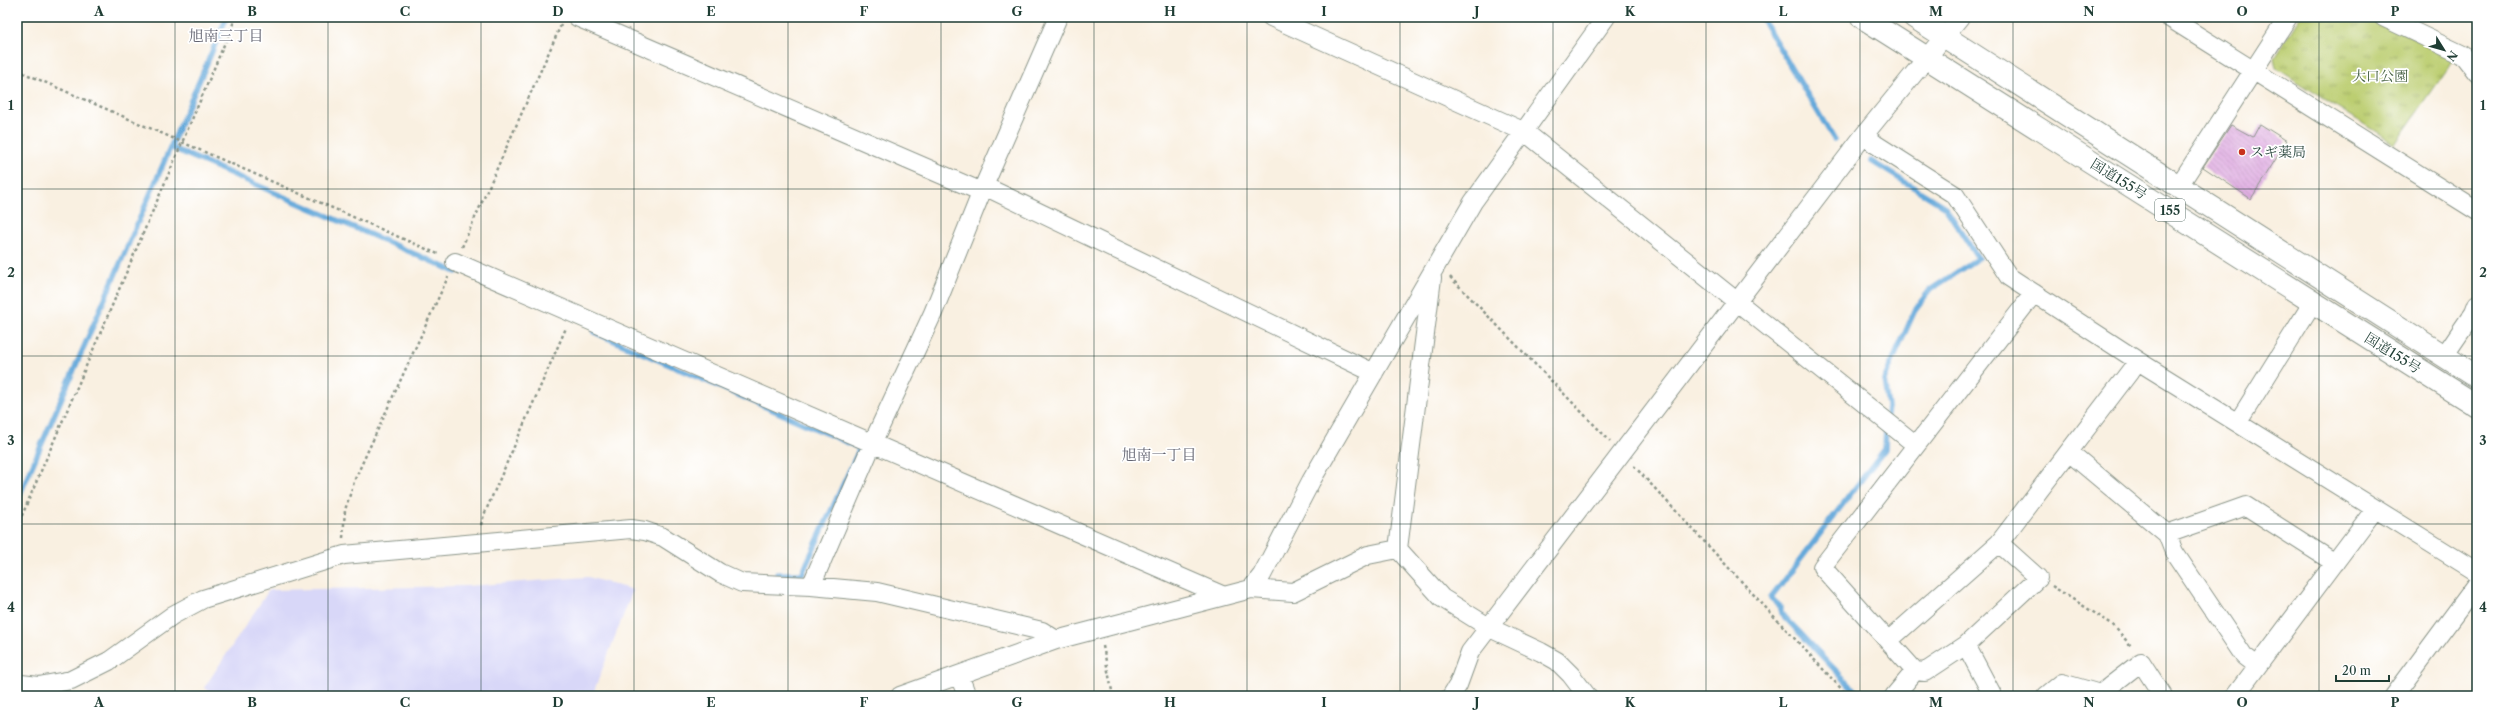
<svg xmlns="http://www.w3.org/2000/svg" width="2494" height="713" viewBox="0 0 2494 713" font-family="'Libre Caslon Text','Noto Serif JP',serif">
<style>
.built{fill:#d8d7f8}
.grass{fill:url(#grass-tufts);stroke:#6e8652}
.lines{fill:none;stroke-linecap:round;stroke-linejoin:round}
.stream{stroke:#65a9da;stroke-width:5.5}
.building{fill:url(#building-back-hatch)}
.minor-casing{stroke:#8c968a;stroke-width:20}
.highway-casing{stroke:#8c968a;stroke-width:24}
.path{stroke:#8c968a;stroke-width:2.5;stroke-dasharray:3 3;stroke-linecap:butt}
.minor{stroke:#fff;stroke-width:18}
.highway{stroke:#fff;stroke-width:22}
.grid{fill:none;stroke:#1f3d34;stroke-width:1;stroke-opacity:0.55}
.poi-dot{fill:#c8321e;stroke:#fff;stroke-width:1.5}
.labels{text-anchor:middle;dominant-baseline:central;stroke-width:3.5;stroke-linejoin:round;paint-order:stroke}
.shield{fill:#fff;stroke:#627771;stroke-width:1}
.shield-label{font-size:13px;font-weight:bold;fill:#1f3d34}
.park-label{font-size:14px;fill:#466143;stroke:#fff}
.poi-label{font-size:14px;fill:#1f3d34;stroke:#fff;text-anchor:start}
.street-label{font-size:14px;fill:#1f3d34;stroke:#fff}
.neighbourhood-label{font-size:15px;fill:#636471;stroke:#fff}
.neatline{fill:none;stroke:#1f3d34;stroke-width:1.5}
.grid-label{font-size:13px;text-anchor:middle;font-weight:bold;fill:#1f3d34}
</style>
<defs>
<pattern id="grass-tufts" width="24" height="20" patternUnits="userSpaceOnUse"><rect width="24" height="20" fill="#bcce71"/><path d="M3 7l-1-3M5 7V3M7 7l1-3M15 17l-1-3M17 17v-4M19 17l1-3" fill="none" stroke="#98a85e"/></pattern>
<pattern id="building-back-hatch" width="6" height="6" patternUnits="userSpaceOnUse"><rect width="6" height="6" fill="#e0ade2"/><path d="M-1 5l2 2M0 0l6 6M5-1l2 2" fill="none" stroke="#b58eb8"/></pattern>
</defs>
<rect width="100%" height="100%" fill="#fff"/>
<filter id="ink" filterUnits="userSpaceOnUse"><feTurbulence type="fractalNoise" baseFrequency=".025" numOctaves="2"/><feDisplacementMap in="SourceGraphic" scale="8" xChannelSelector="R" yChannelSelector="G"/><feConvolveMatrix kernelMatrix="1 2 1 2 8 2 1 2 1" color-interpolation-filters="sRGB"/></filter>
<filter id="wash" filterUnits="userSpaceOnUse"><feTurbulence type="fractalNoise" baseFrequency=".012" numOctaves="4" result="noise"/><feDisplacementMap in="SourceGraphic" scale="16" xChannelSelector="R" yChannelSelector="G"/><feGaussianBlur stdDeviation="0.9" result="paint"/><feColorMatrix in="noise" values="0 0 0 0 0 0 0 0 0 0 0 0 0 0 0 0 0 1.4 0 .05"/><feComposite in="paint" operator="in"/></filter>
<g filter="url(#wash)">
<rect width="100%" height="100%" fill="#f9f0e1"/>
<path class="built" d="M588,577L633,590L592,696H220L204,688L269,590L467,586Z"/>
<path class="grass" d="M2300,17H2371L2455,58L2395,144L2276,68L2274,58Z"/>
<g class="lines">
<path class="stream" d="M1761,17L1834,139
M170,147L456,272
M1871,161L1945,207L1978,258L1930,290L1916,308L1884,380L1888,406L1887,416
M594,332L860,448L802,574H777
M17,501L227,17
M1860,696L1781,613V607L1771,598L1885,449L1886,425"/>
</g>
<g id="blocks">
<path class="building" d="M2260,124L2287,141L2251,199L2203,167L2231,125L2253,137Z"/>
</g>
</g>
<g filter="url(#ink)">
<use href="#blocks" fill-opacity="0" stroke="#8c968a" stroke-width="1"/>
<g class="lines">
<defs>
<path id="minor" d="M577,17L982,192
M1271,17L1525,132L1916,445
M2168,17L2477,211
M2383,17L2463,55L2477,73
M1864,135L1875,144L1955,195L2009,277L2138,361L2477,572
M984,186L1374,373
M2178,187L2288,17
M455,262L1224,596
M2444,356L2474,312L2477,304
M2238,422L2313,302
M2069,452L2167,534L2174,552L2244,656L2257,666
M2167,534L2246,506L2335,563
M1398,549L1432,278
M1398,549L1442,598L1490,628L1541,652L1557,661L1571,675L1587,696
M811,586L873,442L933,313L984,186L1058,17
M1251,589L1262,575L1311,481L1473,202L1606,17
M1888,641L1999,543L2138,361
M1966,645L1993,696
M1915,671L1925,672L1966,645L2038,578L1999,543
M959,675L967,696
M17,685L21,684L39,686L71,680L109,661L173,615L203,599L344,555L631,529L645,531L663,537L720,573L742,583L811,586L877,592L1042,631L1056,640
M900,696L1056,640L1251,589L1293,592L1368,555L1398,549
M1451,696L1458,685L1470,652L1864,135L1960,17
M1894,696L1915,671L1822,567L2034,293
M2046,696L2062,683L2100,694L2141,662L2163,696
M2235,696L2375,509
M2394,696L2477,584"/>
<path id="highway" d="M1862,17L2477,406
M1914,17L2477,377"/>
</defs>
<use href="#minor" class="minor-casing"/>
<use href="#highway" class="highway-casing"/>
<path class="path" d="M17,70L440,255
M462,247L561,25
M1450,277L1610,441
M1634,466L1848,696
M481,525L484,515L566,328
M17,527L236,17
M343,538L345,510L355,479L448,277
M2052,586L2112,624L2132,647
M1103,646L1113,696"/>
<use href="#minor" class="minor"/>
<use href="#highway" class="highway"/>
</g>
</g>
<path class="grid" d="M175,17V696M328,17V696M481,17V696M634,17V696M788,17V696M941,17V696M1094,17V696M1247,17V696M1400,17V696M1553,17V696M1706,17V696M1860,17V696M2013,17V696M2166,17V696M2319,17V696M17,189H2477M17,356H2477M17,524H2477"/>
<circle class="poi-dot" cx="2242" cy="152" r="4"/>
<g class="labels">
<rect class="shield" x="2155" y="199" width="30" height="22" rx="3"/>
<g class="shield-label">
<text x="2170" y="210">155</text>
</g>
<g class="park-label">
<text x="2380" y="76">大口公園</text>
</g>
<g class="poi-label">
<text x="2250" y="152">スギ薬局</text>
</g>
<g class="street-label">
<text transform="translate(2119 179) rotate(32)">国道155号</text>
<text transform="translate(2393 353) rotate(32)">国道155号</text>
</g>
<g class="neighbourhood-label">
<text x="226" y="35">旭南三丁目</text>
<text x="1159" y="454">旭南一丁目</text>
</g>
</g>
<rect width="2494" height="713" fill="none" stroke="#fff" stroke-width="44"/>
<g transform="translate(2444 50) rotate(127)" stroke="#ffffff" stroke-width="3" paint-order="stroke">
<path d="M0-3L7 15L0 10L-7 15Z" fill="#1f3d34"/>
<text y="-6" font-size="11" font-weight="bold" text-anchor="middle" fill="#1f3d34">N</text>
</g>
<path d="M2336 675v6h53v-6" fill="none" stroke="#1f3d34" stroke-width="2"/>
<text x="2342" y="675" font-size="12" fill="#1f3d34" stroke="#ffffff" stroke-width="3" paint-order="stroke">20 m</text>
<rect x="22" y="22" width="2450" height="669" class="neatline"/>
<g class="grid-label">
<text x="99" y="16">A</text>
<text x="252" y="16">B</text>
<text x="405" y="16">C</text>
<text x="558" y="16">D</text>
<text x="711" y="16">E</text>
<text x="864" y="16">F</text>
<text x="1017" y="16">G</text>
<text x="1170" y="16">H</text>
<text x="1324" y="16">I</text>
<text x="1477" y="16">J</text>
<text x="1630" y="16">K</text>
<text x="1783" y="16">L</text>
<text x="1936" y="16">M</text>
<text x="2089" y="16">N</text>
<text x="2242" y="16">O</text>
<text x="2395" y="16">P</text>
<text x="11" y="110">1</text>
<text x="2483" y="110">1</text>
<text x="11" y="277">2</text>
<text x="2483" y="277">2</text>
<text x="11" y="445">3</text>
<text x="2483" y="445">3</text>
<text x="11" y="612">4</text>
<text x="2483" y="612">4</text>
<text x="99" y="707">A</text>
<text x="252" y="707">B</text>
<text x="405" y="707">C</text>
<text x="558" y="707">D</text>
<text x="711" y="707">E</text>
<text x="864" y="707">F</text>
<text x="1017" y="707">G</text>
<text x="1170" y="707">H</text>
<text x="1324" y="707">I</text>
<text x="1477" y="707">J</text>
<text x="1630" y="707">K</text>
<text x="1783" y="707">L</text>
<text x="1936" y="707">M</text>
<text x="2089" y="707">N</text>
<text x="2242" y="707">O</text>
<text x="2395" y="707">P</text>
</g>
</svg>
